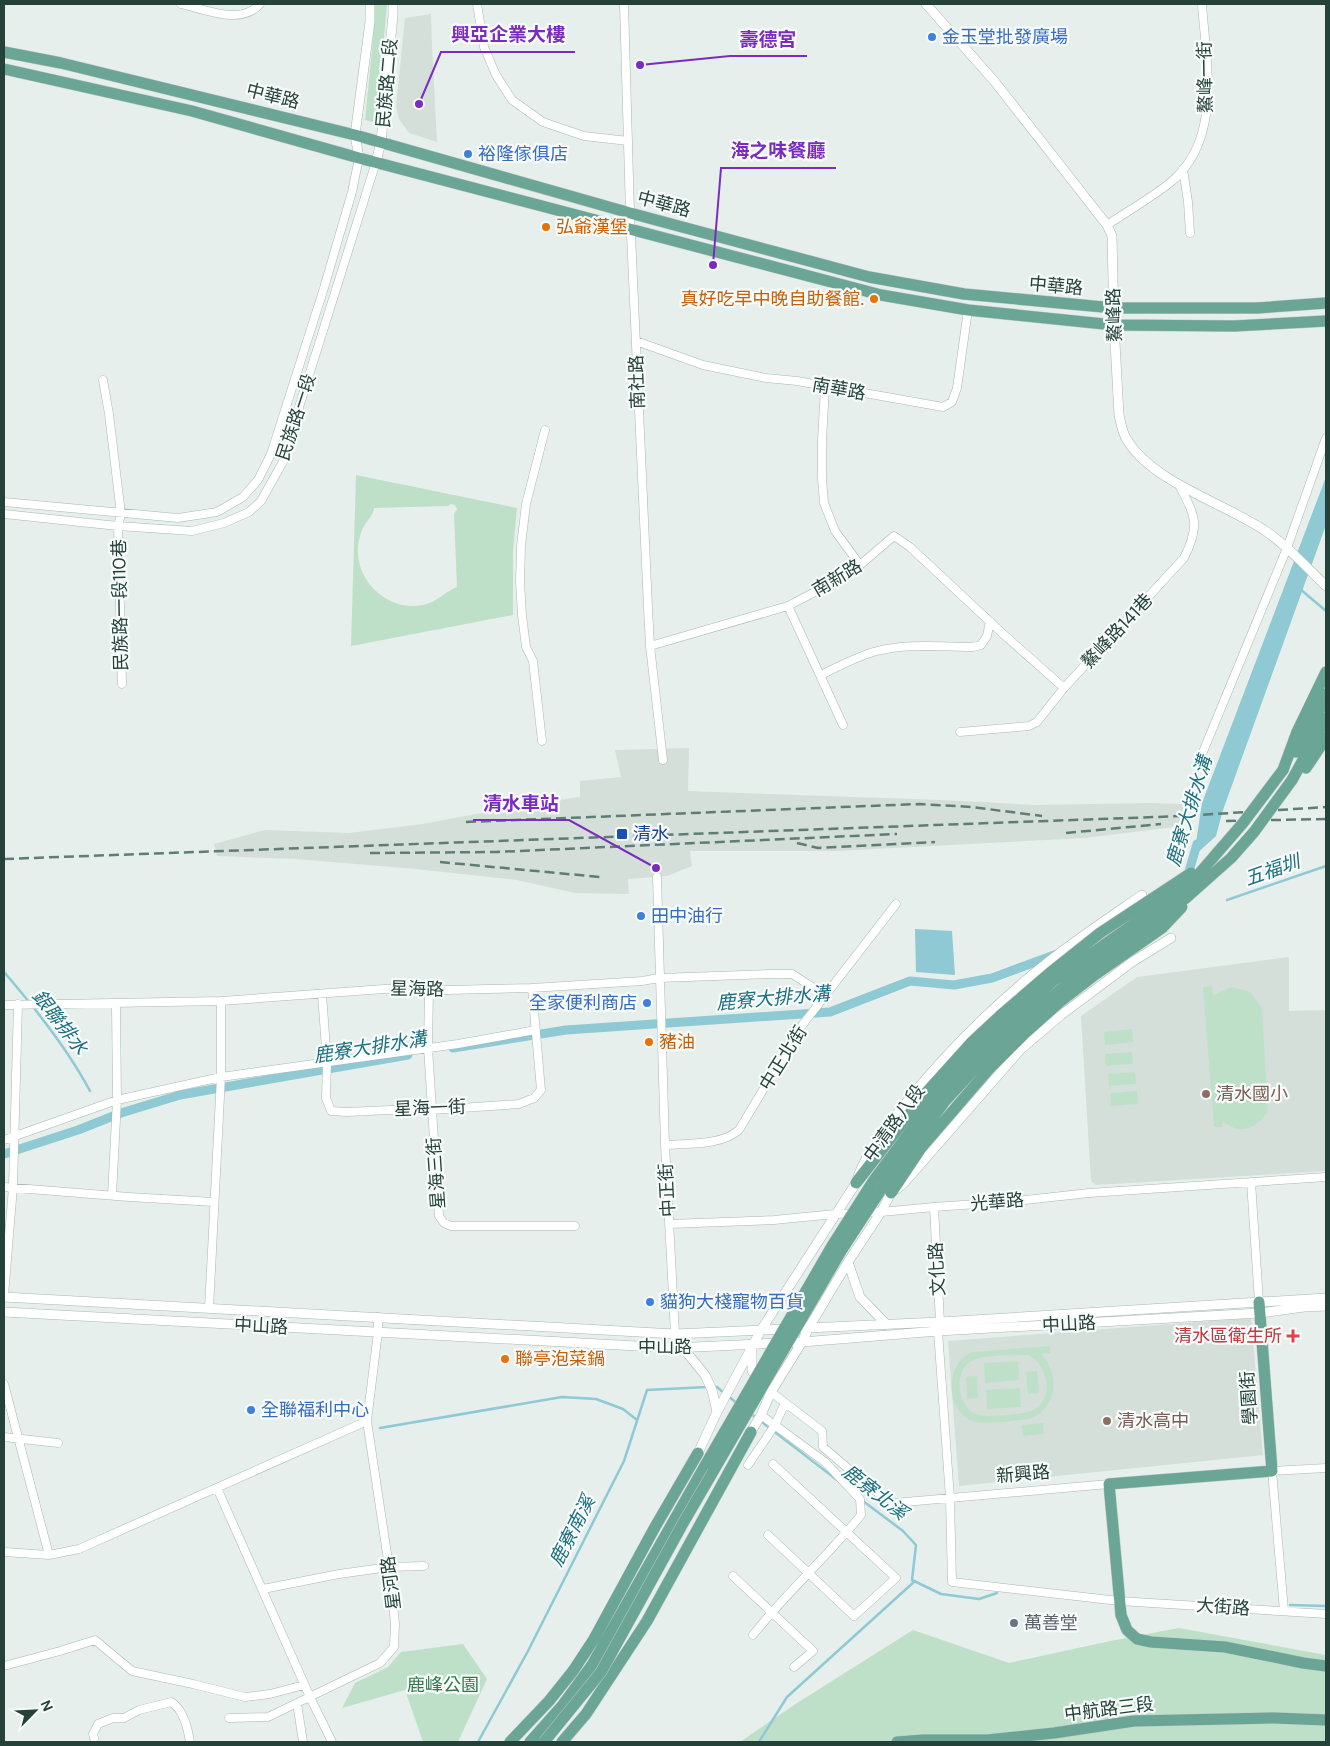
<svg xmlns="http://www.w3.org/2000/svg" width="1330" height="1746" viewBox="0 0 1330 1746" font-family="'DM Sans','Noto Sans TC',sans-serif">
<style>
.built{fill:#d4dfda}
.green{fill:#bfe0c8;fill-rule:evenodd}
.water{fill:#8ec9d4}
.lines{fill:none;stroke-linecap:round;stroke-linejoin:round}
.stream{stroke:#8ec9d4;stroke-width:2.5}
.canal{stroke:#8ec9d4;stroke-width:9}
.minor-casing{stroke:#a8b8b2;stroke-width:9}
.tertiary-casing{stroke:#a8b8b2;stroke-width:10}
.primary-casing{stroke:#c2cac8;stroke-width:12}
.minor{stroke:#fff;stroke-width:8}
.tertiary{stroke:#fff;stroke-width:9}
.primary{stroke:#6aa596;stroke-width:11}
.rail{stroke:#5f7d75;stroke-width:2.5;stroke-dasharray:10 5;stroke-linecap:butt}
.primary-bridge-casing{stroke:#c2cac8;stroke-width:12;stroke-linecap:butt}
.primary-bridge{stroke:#6aa596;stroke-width:11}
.shop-dot{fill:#3f7fe0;stroke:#f7fbf9;stroke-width:2}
.food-dot{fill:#e8710a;stroke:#f7fbf9;stroke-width:2}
.transit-dot{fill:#1a4fb4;stroke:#f7fbf9;stroke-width:2}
.education-dot{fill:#8d6e63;stroke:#f7fbf9;stroke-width:2}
.health-dot{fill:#e0444e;stroke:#f7fbf9;stroke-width:2}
.worship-dot{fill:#6b7280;stroke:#f7fbf9;stroke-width:2}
.labels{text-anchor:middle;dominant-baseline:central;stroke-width:4.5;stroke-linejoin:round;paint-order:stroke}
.shop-label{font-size:18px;fill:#366cbe;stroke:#f7fbf9;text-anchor:start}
.street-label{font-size:18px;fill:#24423a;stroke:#f7fbf9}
.food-label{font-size:18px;fill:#c56008;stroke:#f7fbf9;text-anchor:start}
.transit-label{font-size:18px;fill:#164399;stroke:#f7fbf9;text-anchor:start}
.education-label{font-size:18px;fill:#785e54;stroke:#f7fbf9;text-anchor:start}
.health-label{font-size:18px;fill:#be3a42;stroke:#f7fbf9;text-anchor:end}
.worship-label{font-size:18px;fill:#5b616d;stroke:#f7fbf9;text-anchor:start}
.park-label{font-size:18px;fill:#2d7a4b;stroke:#f7fbf9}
.water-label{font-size:19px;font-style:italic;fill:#1c6f80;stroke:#f7fbf9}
.leader{fill:none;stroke:#7b2cbf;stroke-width:2}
.callout-dot{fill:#7b2cbf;stroke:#f7fbf9;stroke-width:2}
.callout-label{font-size:19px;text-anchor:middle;font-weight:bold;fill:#7b2cbf;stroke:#f7fbf9;stroke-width:4.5;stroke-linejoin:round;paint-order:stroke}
</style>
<rect width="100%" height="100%" fill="#e6efeb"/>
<path class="built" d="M431,14L432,46L437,142L409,133L399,119L396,107L405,18Z
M689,748L688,791L941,800L1036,805L1149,803L1187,804L1182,826L1085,838L836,851H690L692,866L667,876L628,879L629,894L575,893L517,880L416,869L296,859L217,856L214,844L265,830L349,833L422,824L536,803L580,797V781L621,777L615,750Z
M1289,957V1011L1326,1010V1171L1096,1185L1091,1181L1081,1016L1137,977Z
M1251,1318L1263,1455L959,1486L948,1341Z"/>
<path class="green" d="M375,4H387L378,109L373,122L365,120L373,40Z
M356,475L517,508L513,550V615L351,646ZM451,504L455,505L457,509L454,514L457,587C445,592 437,602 423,605C389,612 355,582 358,546C359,540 360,534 363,528C366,521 374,515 374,508L448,506Z
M1212,986L1213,996L1231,987L1251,992L1262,1009L1268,1112C1255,1129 1241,1136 1223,1121L1222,1127H1214L1203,987Z
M1132,1029L1133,1042L1105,1045L1104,1032Z
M1132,1052L1133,1064L1106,1066L1105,1054Z
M1135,1072L1136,1084L1109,1086L1108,1074Z
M1137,1091L1138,1104L1111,1106L1110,1093Z
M1050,1346V1353L1041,1354C1061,1374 1057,1410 1029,1419C1014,1420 981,1427 968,1419C945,1406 946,1363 972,1352ZM1028,1355C1047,1363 1055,1397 1035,1409C1027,1415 988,1417 979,1415C956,1409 952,1368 974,1360C984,1355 1016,1355 1028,1355Z
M1018,1361L1019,1380L985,1383L984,1363Z
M1037,1371L1039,1393L1028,1394L1026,1372Z
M977,1376L978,1398L967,1399L966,1377Z
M1020,1388L1021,1407L987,1409L986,1390Z
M1043,1423L1044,1434L1023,1436L1022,1425Z
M1179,1628L1326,1655V1742H740L797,1703L913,1630L1009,1663L1110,1641Z
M463,1644L487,1679L458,1742H423L405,1690L342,1708L355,1683L388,1667L401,1652Z"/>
<path class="water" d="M1326,477V525L1223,810L1216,836L1194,856L1202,803Z
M915,929L952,931L955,975L916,972Z"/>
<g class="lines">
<path class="stream" d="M1300,589L1326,611
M1227,900L1326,866
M4,972C36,1009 67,1048 90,1091
M714,1387H717L724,1393
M728,1396L738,1404
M750,1413L841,1483
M380,1428L562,1397L596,1399L623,1409L637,1420
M863,1501L903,1531L916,1545L912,1580L941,1594L979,1599L997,1593
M1290,1605L1326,1606
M478,1742L528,1651L624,1461L647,1390L708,1387
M759,1742L787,1697L915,1581"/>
<path class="canal" d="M1187,878L1197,844
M1093,941L1105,937L1126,922
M453,1048L566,1030L830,1012L910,981L954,985L992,978L1057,954
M4,1154L78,1130L121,1113L180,1095L408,1055"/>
<defs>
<path id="minor" d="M181,4C205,9 241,26 260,4
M477,4L484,47L496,75L512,100L543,122L584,136L628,141
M624,4L630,213L648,608L650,646L663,760
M1183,169L1188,202L1190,233
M1107,225C1128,211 1151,198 1171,182C1223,139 1206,62 1202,4
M636,341L703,365L766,378L797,381L943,407L952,402L957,388L968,310
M103,380L109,414L121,514L118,526L122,684
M825,387L822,440V479L824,503L835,531L860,565
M4,502L178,518L217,512L243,497L258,480L271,454L324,288L352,192L359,158
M4,514L118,526L192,531L224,523L249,512L261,501L285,458L300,404L376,162
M788,606L843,725
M650,646L788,606L832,583L860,565L894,536L910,547L1002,633L1064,688L1184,558C1201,524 1195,516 1179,485
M821,675C839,666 858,656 877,651C908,643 942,647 973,647L981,645L987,636L990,621
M960,732L1029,726L1037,722L1064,688
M542,741L533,661L526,647L522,615L520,582L521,546L526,504L545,430
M1198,764L1287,548L1326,438
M657,877L665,1145L675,1334L674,1348
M429,989L428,1048L439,1216L444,1223L451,1226H575
M322,994L327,1062L326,1098L331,1111L347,1112L390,1110H432L519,1104L534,1098L541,1090L532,988
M4,1005L221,1001L384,989L448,990L532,988L642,981L659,978L770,974H792L825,995
M4,1140L117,1100L221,1077L458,1044L536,1030
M665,1145C689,1143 720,1146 739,1130L800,1028L896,904
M1251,1182L1259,1302
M4,1187L129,1197L214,1202
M112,1195L117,1100L116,1004
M934,1207L940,1322L938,1331L950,1498L952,1582L1119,1601L1326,1614
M669,1224L774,1220L835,1214L881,1212L934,1207L1006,1202L1089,1193L1326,1177
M4,1296L13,1187L18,1004
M209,1308L221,1077V1001
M4,1384L49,1555
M771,1392L822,1431L823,1447L872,1489L894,1503L1109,1484
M4,1437L58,1443
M748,1465L775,1425L785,1403
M217,1488L310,1697L332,1742
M768,1535L854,1616L896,1578L773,1464
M4,1552L49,1555L79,1549L367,1421
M733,1576L813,1651L794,1667
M263,1589L339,1574L389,1567L424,1566
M1284,1611L1272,1471L1326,1468
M753,1635C786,1593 827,1557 861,1515L860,1499L825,1462L761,1415
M4,1666L60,1651L95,1640L132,1671L193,1684L245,1697L270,1694L304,1685
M297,1703L303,1742
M229,1718L268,1717L380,1663L394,1647L395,1624L389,1567L367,1421L378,1332V1317
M94,1738L93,1734L98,1724L113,1718H124L139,1710L171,1702C183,1709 188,1729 190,1742"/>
<path id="tertiary" d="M926,4L995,82L1107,225L1112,236L1114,325L1119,415C1121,424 1122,432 1127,440C1153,483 1227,504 1267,532C1289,547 1307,568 1326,586
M359,158L355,135L370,22V4
M376,162L381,142L393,15V4
M897,1189L904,1183L1020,1050L1061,1015L1132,962L1171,938
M848,1262L860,1297L887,1325
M4,1297L675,1334L940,1322L1326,1298
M4,1312L674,1348L802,1342L938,1331L1260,1313L1304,1307L1326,1306
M752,1347V1371L760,1381
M683,1348L705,1375L712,1390L717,1412
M751,1432L761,1415L771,1392L802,1342L808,1329L848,1262L881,1212L891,1193
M698,1453L717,1412L761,1330L856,1183C864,1155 884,1132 901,1109C938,1062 980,1019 1026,980C1062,949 1103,922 1142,895"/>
<path id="primary" d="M4,52L61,63L355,135L630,213L869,277L964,294L1114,308H1257L1326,303
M4,69L192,111L359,158L881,295L968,310L1114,325L1234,326L1326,321
M1296,752L1321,707L1326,694
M1306,768L1326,738
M1283,770L1297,732L1326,672
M1292,780L1326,718
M1259,1302L1272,1471L1109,1484L1121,1615L1127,1630L1137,1639L1151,1642L1225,1647L1303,1663L1326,1666
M510,1742L549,1701L573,1671L594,1639L655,1527L698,1453
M530,1742L562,1706L592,1665L706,1464
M562,1742L586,1714L647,1621L751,1432
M897,1742L923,1740H987L1054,1733L1134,1721L1274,1718L1326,1720"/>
</defs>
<use href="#minor" class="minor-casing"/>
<use href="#tertiary" class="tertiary-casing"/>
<use href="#primary" class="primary-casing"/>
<use href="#minor" class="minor"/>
<use href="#tertiary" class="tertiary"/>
<use href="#primary" class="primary"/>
<path class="rail" d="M1226,821L1326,819
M466,822L919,804L972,807L1042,816
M1066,833L1161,824
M797,843L818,848L935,842
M370,853L496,852L897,834
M4,859L1183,816L1326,807
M440,862L600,877"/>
<defs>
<path id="primary-bridge" d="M856,1183L926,1093L972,1042L1001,1015L1051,972L1100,933L1191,873
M891,1193L921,1148L989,1069L1024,1034L1061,1001L1096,974L1162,928L1182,907
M706,1464L832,1246L874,1180L939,1093L986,1042L1053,981L1162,904L1198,875L1243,823L1283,770
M544,1742L601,1672L682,1525L841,1251L886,1182L945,1101L981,1062L1017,1026L1071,981L1186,898L1231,858L1254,832L1292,780"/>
</defs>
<use href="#primary-bridge" class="primary-bridge-casing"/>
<use href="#primary-bridge" class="primary-bridge"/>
</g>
<g class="shop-dot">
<circle cx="932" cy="37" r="5"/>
<circle cx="468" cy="154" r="5"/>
<circle cx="641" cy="916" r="5"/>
<circle cx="647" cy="1003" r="5"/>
<circle cx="650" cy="1302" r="5"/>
<circle cx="251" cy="1410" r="5"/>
</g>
<g class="food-dot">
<circle cx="546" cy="227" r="5"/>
<circle cx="874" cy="299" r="5"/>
<circle cx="649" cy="1042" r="5"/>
<circle cx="505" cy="1359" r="5"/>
</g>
<rect class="transit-dot" x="616" y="828" width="12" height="12" rx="2.5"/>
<g class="education-dot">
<circle cx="1206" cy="1094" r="5"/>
<circle cx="1107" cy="1421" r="5"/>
</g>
<path class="health-dot" d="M1290.5 1328.5h5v5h5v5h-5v5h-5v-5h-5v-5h5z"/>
<circle class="worship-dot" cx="1014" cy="1623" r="5"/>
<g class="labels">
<g class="shop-label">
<text x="942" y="37">金玉堂批發廣場</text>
<text x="478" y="154">裕隆傢俱店</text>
<text x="651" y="916">田中油行</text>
<text x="637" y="1003" text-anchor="end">全家便利商店</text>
<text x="660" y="1302">貓狗大棧寵物百貨</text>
<text x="261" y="1410">全聯福利中心</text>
</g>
<g class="street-label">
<text transform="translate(1205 77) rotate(-91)">鰲峰一街</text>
<text transform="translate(387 83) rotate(-85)">民族路二段</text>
<text transform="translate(273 96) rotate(14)">中華路</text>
<text transform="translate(664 204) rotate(15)">中華路</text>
<text transform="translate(1056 286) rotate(5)">中華路</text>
<text transform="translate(1114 315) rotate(-92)">鰲峰路</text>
<text transform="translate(637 382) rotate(-92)">南社路</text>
<text transform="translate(839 389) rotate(10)">南華路</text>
<text transform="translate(296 417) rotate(-72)">民族路一段</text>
<text transform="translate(837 578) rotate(-31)">南新路</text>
<text transform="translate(120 605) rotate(-91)">民族路一段110巷</text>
<text transform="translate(1117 631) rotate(-47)">鰲峰路141巷</text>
<text transform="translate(417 989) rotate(1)">星海路</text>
<text transform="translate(783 1058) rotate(-58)">中正北街</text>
<text transform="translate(430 1108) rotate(-2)">星海一街</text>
<text transform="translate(894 1123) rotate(-54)">中清路八段</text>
<text transform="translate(436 1173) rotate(-94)">星海三街</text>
<text transform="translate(667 1190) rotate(-93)">中正街</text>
<text transform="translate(997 1202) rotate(-5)">光華路</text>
<text transform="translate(937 1269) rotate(-93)">文化路</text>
<text transform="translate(1069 1324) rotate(-3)">中山路</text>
<text transform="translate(261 1326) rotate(3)">中山路</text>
<text x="665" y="1347">中山路</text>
<text transform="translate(1249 1398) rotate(-94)">學園街</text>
<text transform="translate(1023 1474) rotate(-5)">新興路</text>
<text transform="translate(391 1583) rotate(-97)">星河路</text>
<text transform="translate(1223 1607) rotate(4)">大街路</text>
<text transform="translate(1109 1709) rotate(-7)">中航路三段</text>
</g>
<g class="food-label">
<text x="556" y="227">弘爺漢堡</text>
<text x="864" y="299" text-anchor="end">真好吃早中晚自助餐館.</text>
<text x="659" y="1042">豬油</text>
<text x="515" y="1359">聯亭泡菜鍋</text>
</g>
<g class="transit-label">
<text x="633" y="834">清水</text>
</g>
<g class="education-label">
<text x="1216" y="1094">清水國小</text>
<text x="1117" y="1421">清水高中</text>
</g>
<g class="health-label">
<text x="1282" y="1336">清水區衛生所</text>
</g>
<g class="worship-label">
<text x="1024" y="1623">萬善堂</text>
</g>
<g class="park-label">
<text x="443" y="1685">鹿峰公園</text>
</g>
<g class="water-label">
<text transform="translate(1189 811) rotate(-73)">鹿寮大排水溝</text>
<text transform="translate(1272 870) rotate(-19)">五福圳</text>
<text transform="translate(773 998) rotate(-5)">鹿寮大排水溝</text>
<text transform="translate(60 1022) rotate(52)">銀聯排水</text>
<text transform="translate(370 1047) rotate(-9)">鹿寮大排水溝</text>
<text transform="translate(875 1492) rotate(38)">鹿寮北溪</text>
<text transform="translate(572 1531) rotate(-63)">鹿寮南溪</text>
</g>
</g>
<path class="leader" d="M419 104L441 52H575M640 65L730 56H807M713 265L721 168H836M656 868L569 820H473"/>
<g class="callout-dot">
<circle cx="419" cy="104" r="5"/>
<circle cx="640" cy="65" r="5"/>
<circle cx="713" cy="265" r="5"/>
<circle cx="656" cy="868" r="5"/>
</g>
<g class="callout-label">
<text x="508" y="41">興亞企業大樓</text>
<text x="768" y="46">壽德宮</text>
<text x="778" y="157">海之味餐廳</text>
<text x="521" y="810">清水車站</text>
</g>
<rect width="1330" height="1746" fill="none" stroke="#24423a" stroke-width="10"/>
<g transform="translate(35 1711) rotate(66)" stroke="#f7fbf9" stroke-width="4" paint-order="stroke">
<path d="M0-4L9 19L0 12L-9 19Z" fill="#24423a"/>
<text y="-8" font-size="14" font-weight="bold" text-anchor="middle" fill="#24423a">N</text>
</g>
</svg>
